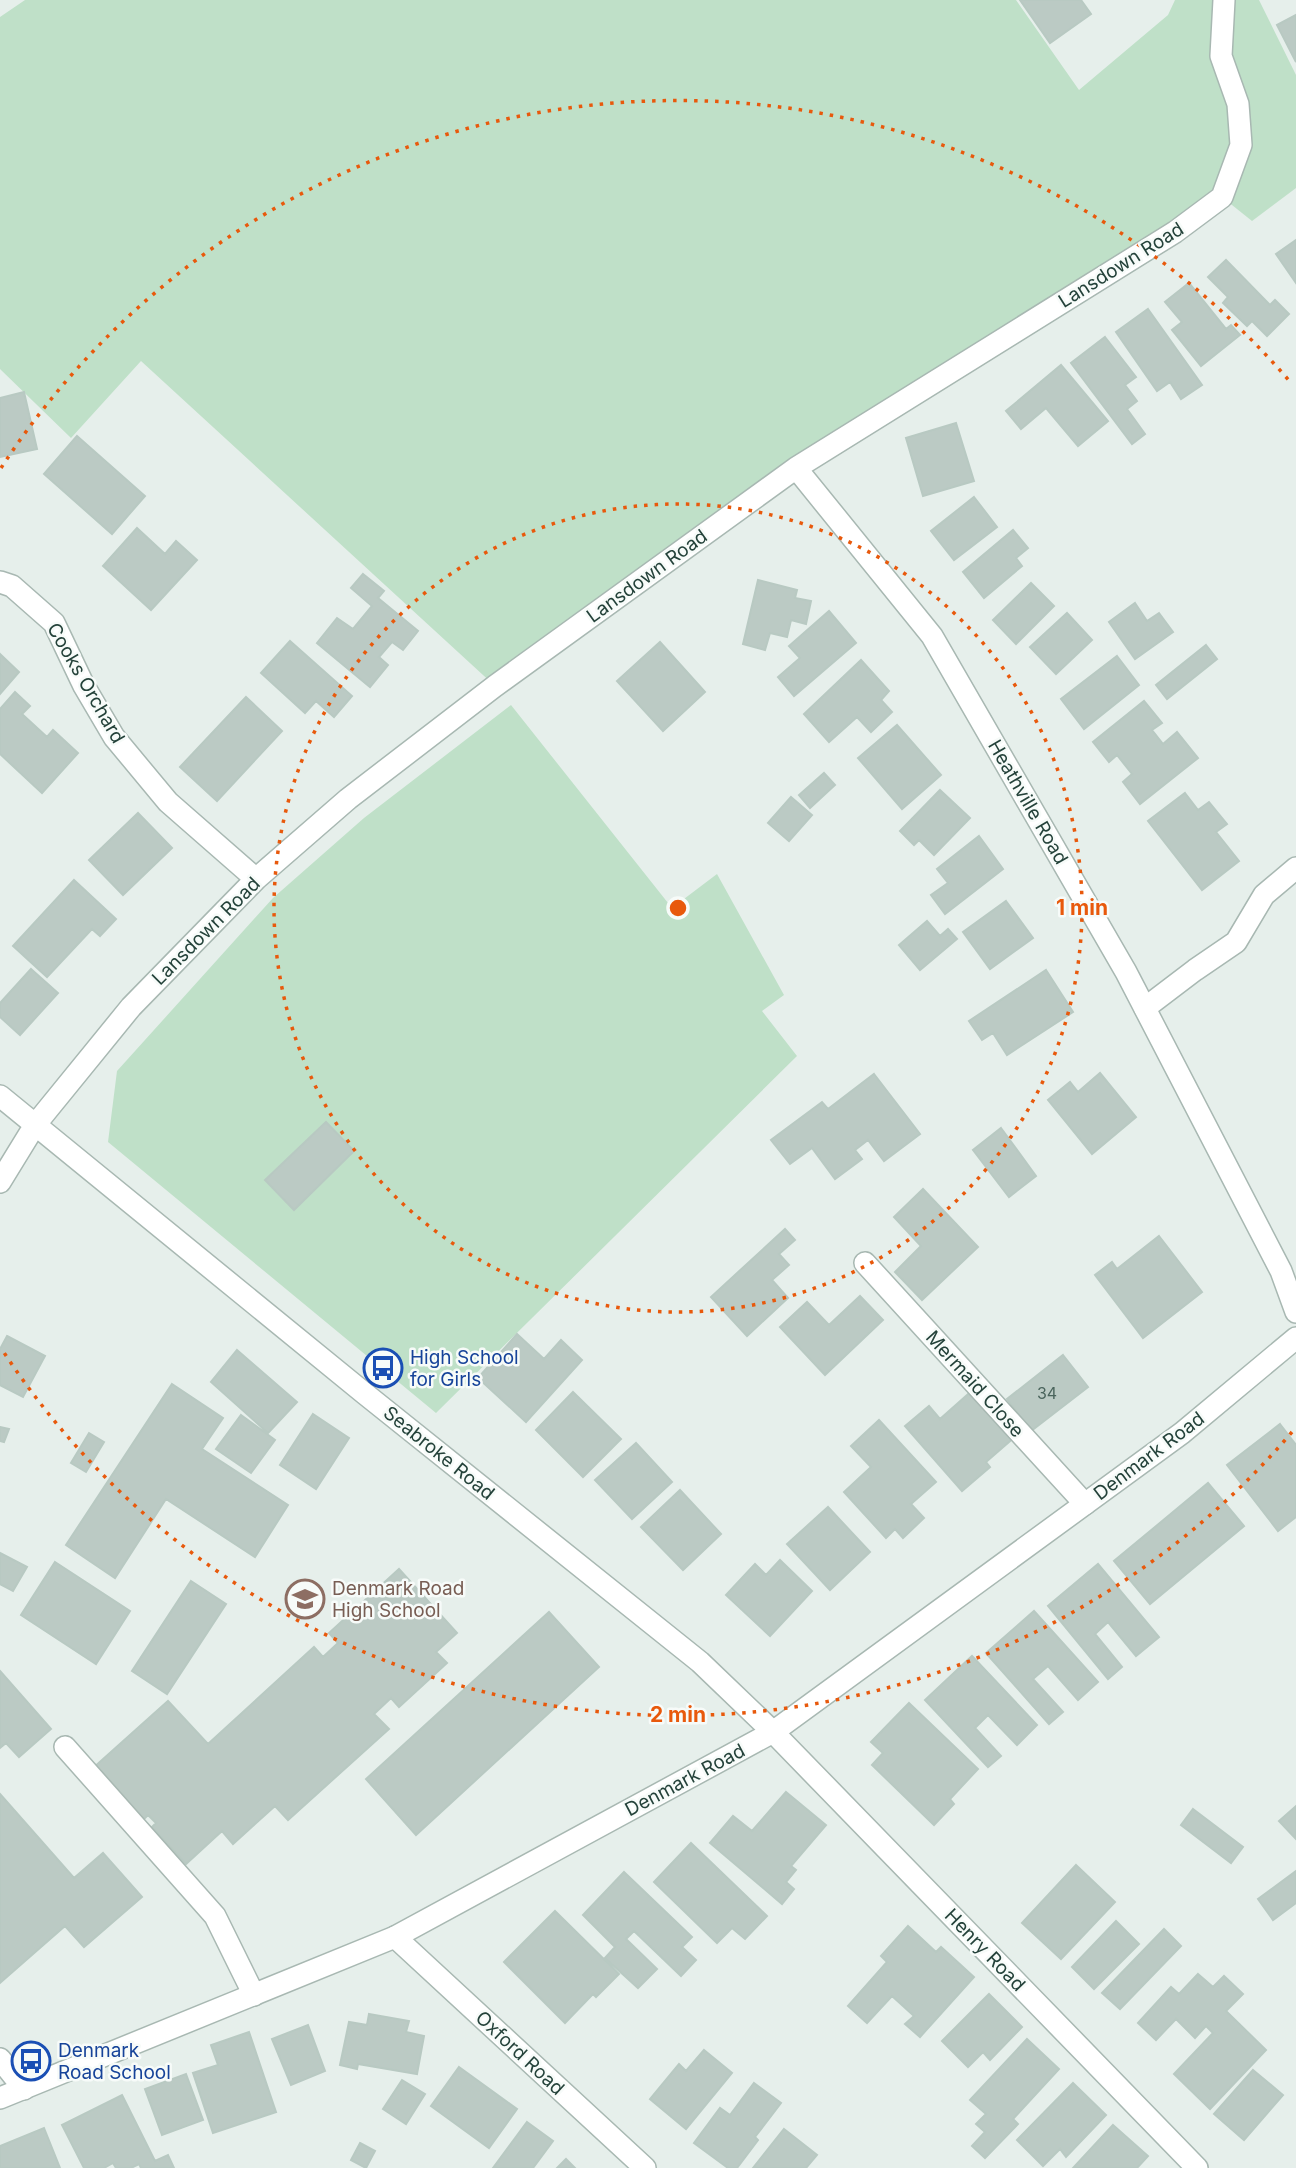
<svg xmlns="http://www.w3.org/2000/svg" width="1296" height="2168" viewBox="0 0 1296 2168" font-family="Inter,sans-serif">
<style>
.green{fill:#bfe0c8}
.building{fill:#bbcac4;stroke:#b8c9c2;stroke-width:2}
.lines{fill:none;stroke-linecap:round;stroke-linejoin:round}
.service-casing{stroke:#a8b8b2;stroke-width:24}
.minor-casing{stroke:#a8b8b2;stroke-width:24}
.tertiary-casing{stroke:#a8b8b2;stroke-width:24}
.service{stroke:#fff;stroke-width:21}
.minor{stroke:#fff;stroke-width:21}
.tertiary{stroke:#fff;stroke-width:21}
.ring{fill:none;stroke:#e8590c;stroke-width:3.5;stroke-dasharray:3.5 7}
.labels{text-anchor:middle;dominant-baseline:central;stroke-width:5;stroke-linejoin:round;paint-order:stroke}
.number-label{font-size:16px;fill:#4a645c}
.street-label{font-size:19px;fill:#24423a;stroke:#f7fbf9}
.transit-label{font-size:19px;fill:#164399;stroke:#f7fbf9;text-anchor:start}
.education-label{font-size:19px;fill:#785e54;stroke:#f7fbf9;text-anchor:start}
.centre{fill:#e8590c;stroke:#f7fbf9;stroke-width:3.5}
.ring-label{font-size:21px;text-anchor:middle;font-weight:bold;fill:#e8590c;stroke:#f7fbf9;stroke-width:5;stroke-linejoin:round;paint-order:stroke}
</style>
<rect width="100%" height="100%" fill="#e6efeb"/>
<path class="green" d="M25,0H1016L1079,90L1168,15L1175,0H1259L1296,75V188L1252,221L1222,197L796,468L495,686L141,361L71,438L0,369V17Z
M511,705L672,908L717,874L784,995L762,1011L797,1056L436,1413L108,1142L117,1071L273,898L364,818Z"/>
<path class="building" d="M1020,0H1081L1091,14L1050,43Z
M1296,15V62L1277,25Z
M1296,240V283L1276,254Z
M1226,260L1270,305L1275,300L1289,314L1267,336L1252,321L1247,326L1223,303L1228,297L1208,277Z
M1189,283L1226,329L1231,325L1240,335L1201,366L1172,330L1182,322L1165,302Z
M1148,309L1202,385L1181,399L1170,382L1157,391L1116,332Z
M1105,337L1136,377L1125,385L1137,401L1127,409L1145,434L1132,444L1071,363Z
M1061,365L1108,421L1078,446L1046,408L1021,429L1006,411Z
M24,392L37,449L0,457V398Z
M956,423L974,481L923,496L906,438Z
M77,436L145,496L112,534L44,474Z
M974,497L997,527L954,560L931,531Z
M137,528L165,554L176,541L197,560L151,610L103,566Z
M1013,530L1028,548L1016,558L1022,566L984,598L963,572Z
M363,574L384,591L378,598L418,631L403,650L392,642L379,657L388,665L370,687L317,643L337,618L353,629L372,606L351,588Z
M758,580L797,590L795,598L811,601L806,624L791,620L787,637L770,633L765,650L743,644Z
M1031,583L1054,606L1016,644L993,620Z
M1135,603L1147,621L1159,613L1173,632L1135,659L1109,622Z
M829,611L856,643L794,696L778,677L800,658L789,646Z
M1067,613L1092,640L1056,674L1030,647Z
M290,641L352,696L334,717L316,701L305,713L261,673Z
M660,642L705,692L663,731L617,681Z
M1206,645L1217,659L1167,699L1156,685Z
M0,654L19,672L0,694Z
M1117,656L1139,685L1084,729L1061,699Z
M861,660L889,691L881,700L892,712L871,732L857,717L829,742L804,714Z
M15,692L30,706L22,714L47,737L53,730L78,753L42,793L0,754V709Z
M246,697L282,731L217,801L180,767Z
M1144,701L1162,723L1152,730L1163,744L1177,732L1198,758L1140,804L1123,782L1132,774L1117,755L1109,762L1093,742Z
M897,725L941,775L902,809L858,758Z
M824,773L835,785L810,808L799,795Z
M940,790L970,818L934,855L919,840L914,845L900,831Z
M1185,793L1198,810L1209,802L1227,824L1216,832L1239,861L1202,890L1148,821Z
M791,797L812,815L789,841L768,823Z
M138,813L172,848L123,895L89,860Z
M979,836L1003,869L945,914L931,895L948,883L937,869Z
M74,880L116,919L100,936L92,929L47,977L13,946Z
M1006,901L1033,938L990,969L963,932Z
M927,921L940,936L948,929L957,939L920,970L899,945Z
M31,969L58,993L20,1035L0,1017V1003Z
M1046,970L1073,1012L1007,1055L993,1033L982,1040L969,1021Z
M1100,1073L1136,1117L1092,1154L1048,1100L1070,1082L1078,1092Z
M874,1074L920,1134L884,1161L868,1140L855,1150L862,1159L835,1179L812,1148L790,1164L771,1140L822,1102L828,1109Z
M326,1122L354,1151L294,1210L265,1180Z
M1001,1128L1036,1176L1009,1197L973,1150Z
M923,1189L978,1247L922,1300L895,1272L921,1246L894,1217Z
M785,1229L795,1240L779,1254L789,1265L772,1280L788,1298L747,1336L711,1297Z
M1159,1236L1202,1292L1143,1338L1095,1275L1112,1262L1117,1269Z
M860,1296L883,1320L825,1375L780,1327L807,1302L829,1325Z
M517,1334L544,1359L561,1340L582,1360L526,1422L478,1378Z
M7,1336L45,1356L23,1397L0,1385V1349Z
M237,1350L297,1402L268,1433L211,1382Z
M1063,1355L1088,1387L1031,1431L1007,1399Z
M172,1384L223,1418L202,1449L288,1505L255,1557L166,1499L115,1578L66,1545Z
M975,1388L1017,1435L986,1462L990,1467L962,1491L905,1426L929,1406L940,1419Z
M573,1392L621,1439L583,1477L536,1430Z
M313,1414L349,1438L316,1489L280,1465Z
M241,1415L275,1440L251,1473L216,1449Z
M879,1420L936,1482L911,1504L924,1518L903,1538L895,1529L886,1538L844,1492L871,1467L851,1446Z
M1280,1424L1296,1445V1517L1278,1531L1227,1465Z
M0,1427L9,1429L4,1442L0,1441Z
M89,1433L104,1442L86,1472L71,1463Z
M636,1443L672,1482L632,1519L595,1480Z
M1208,1483L1244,1526L1150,1604L1114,1561Z
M680,1490L721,1534L683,1570L641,1527Z
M828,1507L870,1552L830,1590L787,1544Z
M0,1553L27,1567L13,1591L0,1584Z
M780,1560L812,1591L770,1636L726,1595L755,1564L766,1575Z
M55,1562L130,1611L96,1664L21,1615Z
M1098,1564L1159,1637L1136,1656L1108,1622L1095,1634L1122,1667L1108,1679L1048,1606Z
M399,1569L457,1633L436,1652L447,1663L399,1707L391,1698L374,1714L389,1729L288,1820L275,1806L233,1844L222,1831L186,1864L152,1827L156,1823L148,1815L141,1822L93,1768L168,1701L208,1744L314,1647L323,1657L338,1643L329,1633Z
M191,1581L226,1604L167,1694L132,1671Z
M1034,1611L1098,1682L1078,1700L1048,1666L1033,1679L1063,1712L1049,1724L986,1653Z
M549,1612L599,1667L416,1835L366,1779Z
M972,1656L1037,1725L1017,1745L988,1715L975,1728L1001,1756L988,1767L925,1700Z
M0,1671L51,1729L19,1757L6,1743L0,1748Z
M909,1703L978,1769L950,1799L954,1804L934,1825L872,1765L883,1753L871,1742Z
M786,1792L826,1825L791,1866L796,1870L786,1882L794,1889L782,1904L710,1843L733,1816L752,1831Z
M0,1794L74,1878L103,1853L142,1897L84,1947L65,1926L0,1983Z
M1296,1806V1839L1279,1821Z
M1193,1809L1243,1847L1231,1863L1181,1825Z
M691,1843L767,1916L745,1939L732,1928L717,1943L654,1882Z
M1076,1865L1115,1902L1061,1959L1022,1923Z
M1296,1871V1903L1273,1920L1258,1899Z
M624,1872L692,1937L682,1947L696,1960L681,1976L634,1931L626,1939L657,1969L638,1988L605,1958L615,1947L583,1915Z
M555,1911L619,1974L596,1997L593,1994L565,2023L504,1962Z
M1116,1921L1139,1944L1094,1989L1072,1967Z
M908,1926L936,1952L941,1947L974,1977L920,2037L905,2024L914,2016L892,1996L867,2023L848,2006L887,1962L881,1956Z
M1164,1929L1181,1946L1120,2009L1102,1993Z
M1198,1974L1213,1987L1224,1976L1243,1994L1226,2011L1266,2050L1210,2109L1174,2074L1213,2033L1206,2026L1195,2038L1176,2019L1156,2040L1138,2023L1171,1987L1179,1994Z
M989,1994L1022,2027L990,2060L983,2052L968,2067L942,2041Z
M369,2014L409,2021L406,2032L424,2036L417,2074L358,2064L357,2069L340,2065L349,2022L367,2025Z
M308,2025L325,2071L291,2085L272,2039Z
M249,2032L276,2112L213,2133L193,2073L218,2065L211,2045Z
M1027,2039L1059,2069L1013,2119L1018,2124L985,2158L972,2146L985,2132L976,2124L986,2114L970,2100Z
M704,2050L732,2073L686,2129L650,2099L679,2064L686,2071Z
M459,2067L517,2109L489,2148L431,2106Z
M1253,2070L1283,2095L1244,2140L1214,2114Z
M186,2074L203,2120L162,2135L145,2089Z
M402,2080L425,2094L406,2124L383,2109Z
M754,2083L781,2103L755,2137L758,2140L737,2168H728L694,2143L720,2108L730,2115Z
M1073,2083L1106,2115L1066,2157L1060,2149L1043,2166L1017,2140Z
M122,2095L155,2161L168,2155L174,2168H141L139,2164L131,2168H116L113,2163L104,2168H84L62,2125Z
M527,2122L553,2141L533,2168H493Z
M1113,2125L1148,2156L1137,2168H1073Z
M44,2128L60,2168H0V2146Z
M784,2129L817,2155L806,2168H753Z
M360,2143L375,2151L366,2168L351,2160Z
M566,2159L575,2168H557Z"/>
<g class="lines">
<defs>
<path id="service" d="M1145,1008L1195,970L1236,942L1264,895L1296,868
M65,1747L215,1916L254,1995
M0,2059L24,2089"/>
<path id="minor" d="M796,468L932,636L1126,972L1281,1271L1296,1312
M0,582L12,586L54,623L84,686L114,737L168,802L256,879
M0,1096L364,1393L700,1662L773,1732L1197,2168
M0,1182L35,1125L131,1007L256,879L348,799L495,686L796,468L1175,232L1222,197L1241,145L1238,104L1221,56L1224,0
M865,1263L1085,1504
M395,1937L645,2168"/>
<path id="tertiary" d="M0,2098L395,1937L773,1732L1182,1433L1296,1338"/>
</defs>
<use href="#service" class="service-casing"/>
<use href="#minor" class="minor-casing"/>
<use href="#tertiary" class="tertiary-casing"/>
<use href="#service" class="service"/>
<use href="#minor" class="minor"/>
<use href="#tertiary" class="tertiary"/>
</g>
<g class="ring">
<circle cx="678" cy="908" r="404"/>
<path d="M1292 1432A807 807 0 0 1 1 1348M1 468A807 807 0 0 1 1292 384"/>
</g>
<defs>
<symbol id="bus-ring" viewBox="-11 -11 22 22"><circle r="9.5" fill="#f7fbf9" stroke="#1a4fb4" stroke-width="1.5"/><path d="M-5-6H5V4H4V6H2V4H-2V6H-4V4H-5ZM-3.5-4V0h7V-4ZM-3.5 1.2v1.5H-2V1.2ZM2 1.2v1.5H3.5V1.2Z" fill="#1a4fb4"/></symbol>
<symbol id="school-ring" viewBox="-11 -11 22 22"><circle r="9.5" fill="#f7fbf9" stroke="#8d6e63" stroke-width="1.5"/><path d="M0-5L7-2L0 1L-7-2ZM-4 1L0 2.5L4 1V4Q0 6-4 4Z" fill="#8d6e63"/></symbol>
</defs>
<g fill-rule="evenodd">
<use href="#bus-ring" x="361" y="1346" width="44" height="44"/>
<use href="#school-ring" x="283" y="1577" width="44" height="44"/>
<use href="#bus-ring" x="9" y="2039" width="44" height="44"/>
</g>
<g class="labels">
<g class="number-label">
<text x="1047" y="1393">34</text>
</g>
<g class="street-label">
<text transform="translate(1121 265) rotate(-32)">Lansdown Road</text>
<text transform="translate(647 576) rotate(-36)">Lansdown Road</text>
<text transform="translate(86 683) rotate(60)">Cooks Orchard</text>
<text transform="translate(1028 802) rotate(60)">Heathville Road</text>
<text transform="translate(206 931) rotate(-45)">Lansdown Road</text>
<text transform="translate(975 1384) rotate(48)">Mermaid Close</text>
<text transform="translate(439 1453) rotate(39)">Seabroke Road</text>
<text transform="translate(1149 1456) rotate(-37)">Denmark Road</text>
<text transform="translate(685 1780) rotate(-28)">Denmark Road</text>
<text transform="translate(985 1950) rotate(46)">Henry Road</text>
<text transform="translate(520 2053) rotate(43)">Oxford Road</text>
</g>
<g class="transit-label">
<text x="410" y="1357">High School<tspan x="410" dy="22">for Girls</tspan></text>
<text x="58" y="2050">Denmark<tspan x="58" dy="22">Road School</tspan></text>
</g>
<g class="education-label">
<text x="332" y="1588">Denmark Road<tspan x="332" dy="22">High School</tspan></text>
</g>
</g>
<circle cx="678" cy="908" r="10" class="centre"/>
<g class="ring-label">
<text x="1082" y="915">1 min</text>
<text x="678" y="1722">2 min</text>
</g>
</svg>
